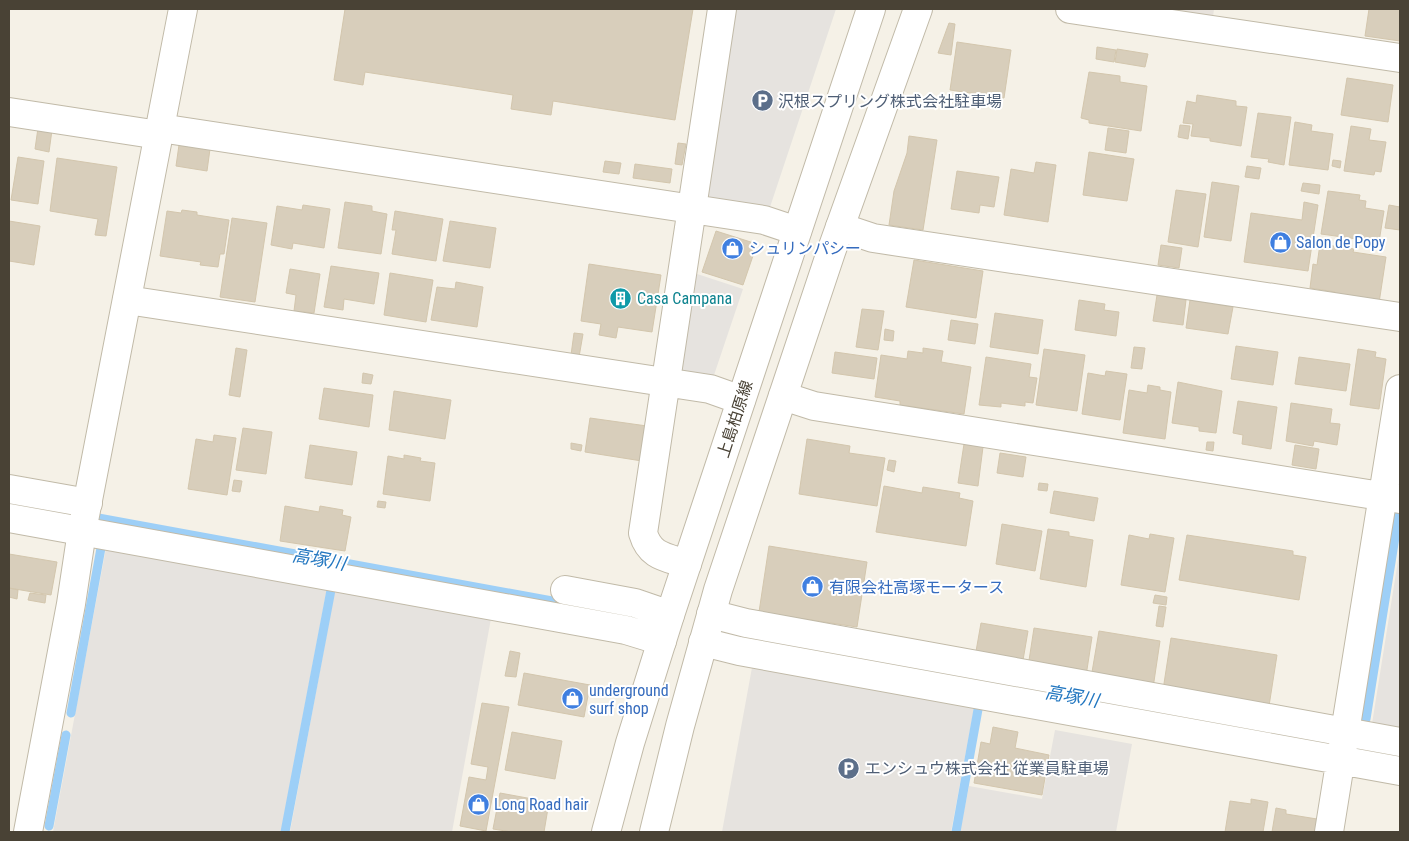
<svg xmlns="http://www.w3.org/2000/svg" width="1409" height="841" viewBox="0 0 1409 841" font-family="'Roboto Condensed','Noto Sans JP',sans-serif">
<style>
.industrial{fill:#e7e2dc}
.parking{fill:#e6e3df}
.water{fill:#9dcff7}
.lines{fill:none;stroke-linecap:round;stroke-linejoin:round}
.stream{stroke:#9dcff7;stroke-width:9}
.building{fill:#d8cebb;stroke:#d3c6ad}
.minor-casing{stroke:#c1baa8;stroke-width:30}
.tertiary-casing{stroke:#c1baa8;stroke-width:30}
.minor{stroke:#fff;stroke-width:28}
.tertiary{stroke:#fff;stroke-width:28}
.labels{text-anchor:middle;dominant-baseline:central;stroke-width:4;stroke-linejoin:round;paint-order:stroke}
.service-label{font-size:16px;fill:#4e5e75;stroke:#fff;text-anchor:start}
.shop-label{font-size:16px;fill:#366cbe;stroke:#fff;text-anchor:start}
.culture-label{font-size:16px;fill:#0d838f;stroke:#fff;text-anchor:start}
.street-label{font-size:16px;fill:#494235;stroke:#fff}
.water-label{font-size:18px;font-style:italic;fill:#2377c0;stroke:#fff}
</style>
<rect width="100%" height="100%" fill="#f5f1e7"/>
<path class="industrial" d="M1158,9H1214L1213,17Z"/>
<path class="parking" d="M731,9H836L769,210L709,201L704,193Z
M691,272L743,289L713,378L677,373Z
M107,543L328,583L281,832H53Z
M1400,548V735L1371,730Z
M336,584L492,613L452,832H290Z
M753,662L975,703L951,832H722Z
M1055,730L1132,744L1116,832H960L969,786L1042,799Z"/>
<path class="water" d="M9,497L632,611L629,620L9,506Z"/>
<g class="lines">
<path class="stream" d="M71,713L101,548
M1366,719L1399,512
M49,826L66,735
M285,832L331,590
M956,832L979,704"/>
</g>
<path class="building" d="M345,9H693L675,120L553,101L551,115L511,109L513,95L365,72L363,85L334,80Z
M1369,9H1400V41L1365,36Z
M949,23L955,24L951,55L938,53Z
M957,42L1011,50L1004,98L950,90Z
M1097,47L1116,50L1114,62L1096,59Z
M1117,49L1148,54L1145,67L1115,62Z
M1089,72L1120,76V82L1147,86L1141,131L1089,123V120L1081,118Z
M1347,78L1393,85L1388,122L1341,115Z
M1197,95L1236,101V106L1247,107L1241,146L1210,141V138L1191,136L1193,124L1183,123L1187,101L1196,103Z
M1258,113L1291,117L1284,165L1268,162L1269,159L1251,157Z
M1295,122L1312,125L1311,131L1333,134L1328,170L1289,165Z
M1180,125L1190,126L1188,139L1178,137Z
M1351,126L1371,129L1369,140L1386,142L1381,172L1375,171L1374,175L1344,171Z
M38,128L52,130L49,152L35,149Z
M1108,128L1129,131L1126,153L1105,150Z
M909,136L937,140L923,230L889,225L894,191L907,153Z
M678,143L686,144L682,165L675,164Z
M179,145L210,149L207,171L176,166Z
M1089,152L1134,159L1127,201L1083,195Z
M18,157L44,161L38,204L11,200Z
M57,158L117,167L106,236L95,235L98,219L50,211Z
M1333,160L1341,161L1340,168L1332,166Z
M605,161L621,163L619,174L603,172Z
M1036,162L1056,165L1048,222L1004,215L1011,169L1034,173Z
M635,164L672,169L670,183L633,178Z
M1247,166L1261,168L1259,179L1245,177Z
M957,171L999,177L994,207L980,205L979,213L951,209Z
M1212,182L1239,186L1231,241L1204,237Z
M1303,183L1320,185L1319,194L1301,191Z
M1176,190L1206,194L1198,247L1168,242Z
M1328,191L1360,195L1359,200L1366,201L1365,208L1384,211L1379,242L1321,234Z
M345,202L372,206V211L387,214L381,254L338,248Z
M1304,202L1318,205L1308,271L1244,262L1251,213L1302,220Z
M303,205L330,209L324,248L293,243L292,249L271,245L277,206L302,210Z
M1389,205L1400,207V230L1385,228Z
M182,210L197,212V215L229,220L224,254H220L218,267L200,265L201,262L160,256L167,211L181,213Z
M395,211L443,219L436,261L392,254L396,230H392Z
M232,218L267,223L255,302L220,297Z
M9,221L40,226L34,265L9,261Z
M450,221L496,228L490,268L443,261Z
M716,231L757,244L743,285L702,272Z
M1320,244L1354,249L1353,252L1386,257L1379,303L1334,296L1335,292L1310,288L1313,264L1317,265Z
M1161,245L1182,248L1179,268L1158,265Z
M914,260L983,271L976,318L906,307Z
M589,264L661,275L652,332L618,327L616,338L599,335L601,324L581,321Z
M331,266L379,273L374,304L344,299L343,310L324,307Z
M290,269L320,274L314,313L294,311L296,295L286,293Z
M390,273L433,280L426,322L384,315Z
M456,282L483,287L477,327L431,320L437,287L455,289Z
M1157,295L1186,300L1183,325L1153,321Z
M1079,300L1105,304L1104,310L1119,312L1116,336L1075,330Z
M1190,300L1233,307L1228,334L1186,328Z
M862,309L884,311L878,350L856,347Z
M995,313L1043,320L1038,354L990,347Z
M951,320L978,324L975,344L948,340Z
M885,329L894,331L893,341L884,340Z
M574,333L583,334L579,357L571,355Z
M1236,346L1278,352L1273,385L1231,379Z
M1134,347L1145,348L1142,369L1131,368Z
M236,348L247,350L240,397L229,395Z
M923,348L943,351L941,362L971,367L964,414L900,405V401L875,397L881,355L907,359L908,351L923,353Z
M1044,349L1085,355L1077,411L1036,405Z
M1358,349L1376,352L1375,357L1386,359L1379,409L1350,405Z
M835,352L877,358L874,379L832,373Z
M986,357L1031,364L1029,377L1037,378L1033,403L1025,402V406L1001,403V407L979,405Z
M1299,357L1350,364L1346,391L1295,384Z
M1106,371L1127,374L1120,420L1082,414L1088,373L1105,376Z
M363,373L373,375L371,384L362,383Z
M1178,382L1222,391L1216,433L1199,431V427L1172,423Z
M1148,385L1160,387V390L1171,392L1165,439L1123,433L1129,390L1147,393Z
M324,388L373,395L369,427L319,419Z
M394,391L451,400L445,439L389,430Z
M1238,401L1277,407L1271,449L1242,444L1243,435L1233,433Z
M1291,403L1332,409L1330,423L1340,424L1337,445L1314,441L1313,446L1286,441Z
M590,418L647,426L642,461L585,452Z
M243,428L272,432L266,474L236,470Z
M214,435L236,438L227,495L188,489L196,439L213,442Z
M807,439L850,446L849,453L885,458L877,506L799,494Z
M1207,442H1214L1213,451L1206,450Z
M571,443L582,445L581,451L571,449Z
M964,444L983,447L978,486L958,483Z
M310,445L357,452L352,485L305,478Z
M1295,445L1319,449L1316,469L1292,465Z
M1000,453L1026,457L1023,477L997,473Z
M404,455L421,458L420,461L435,463L430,501L383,494L388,456L404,459Z
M889,460L896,461L894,472L887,470Z
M234,480L242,481L240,492L232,491Z
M1039,483L1048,484L1047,491L1038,490Z
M884,486L922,493L923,487L960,493L959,498L973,501L966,546L876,532Z
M1054,491L1098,498L1094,521L1050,513Z
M378,501L386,502L385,508L377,507Z
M285,506L319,512L320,506L343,510L342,515L351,517L345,551L280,541Z
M1002,524L1042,531L1035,571L996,564Z
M1048,529L1069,532V536L1093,540L1086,587L1040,579Z
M1150,534L1174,538L1165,592L1121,585L1129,535L1149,539Z
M1187,535L1293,551V555L1306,557L1299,600L1179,580Z
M769,546L867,562L857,627L759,612Z
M9,554L57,562L51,595L9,588Z
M9,588L18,590L17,599L9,597Z
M30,593L46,595L45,603L28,600Z
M1155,595L1167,597L1166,605L1153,603Z
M1159,606L1166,607L1163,627L1156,626Z
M981,623L1028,631L1022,666L975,657Z
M1034,628L1092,637L1086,676L1028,667Z
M1099,631L1160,641L1153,688L1091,678Z
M1171,638L1277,655L1269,706L1163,690Z
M510,651L520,653L516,677L505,676Z
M524,673L590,685L584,717L518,705Z
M482,703L509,707L486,831L460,826L469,777L486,780L488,767L471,764Z
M993,727L1018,732L1015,748L1049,755L1042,795L974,783L981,742L990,744Z
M512,732L562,741L555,779L505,770Z
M500,793L549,802L544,832H512L493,829Z
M1251,799L1268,802L1263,832H1225L1230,801L1251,804Z
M1276,808L1286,810V814L1317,819L1315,832H1272Z"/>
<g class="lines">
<defs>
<path id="minor" d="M1070,9L1400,58
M9,112L159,135
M160,128L764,220L797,231
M840,227L873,238L1400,317
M127,300L710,389L741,400
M783,396L814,406L1400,499
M9,489L88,503
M9,518L626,630L662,641
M687,564C666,557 650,557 643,533L722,9
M565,590L635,603L670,615
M711,614L746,623L1400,742
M703,642L739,651L1400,771
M1329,832L1400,389"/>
<path id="tertiary" d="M28,832L71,604L82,531L183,9
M606,832L630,743L670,615L871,9
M654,832L680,726L718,590L831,252L918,9"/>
</defs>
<use href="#minor" class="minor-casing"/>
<use href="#tertiary" class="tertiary-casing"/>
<use href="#minor" class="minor"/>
<use href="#tertiary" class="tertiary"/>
</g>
<defs>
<symbol id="parking-disc" viewBox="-11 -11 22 22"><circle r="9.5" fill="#5c6f8a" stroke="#fff"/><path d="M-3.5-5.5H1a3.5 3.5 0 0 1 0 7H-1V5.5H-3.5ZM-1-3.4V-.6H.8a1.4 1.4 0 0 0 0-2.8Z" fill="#fff"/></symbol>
<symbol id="shop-disc" viewBox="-11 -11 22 22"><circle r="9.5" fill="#3f7fe0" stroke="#fff"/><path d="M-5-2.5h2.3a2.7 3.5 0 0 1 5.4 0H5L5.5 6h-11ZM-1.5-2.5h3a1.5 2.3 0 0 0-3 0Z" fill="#fff"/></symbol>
<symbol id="building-disc" viewBox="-11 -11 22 22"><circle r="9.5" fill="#0f9aa8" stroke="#fff"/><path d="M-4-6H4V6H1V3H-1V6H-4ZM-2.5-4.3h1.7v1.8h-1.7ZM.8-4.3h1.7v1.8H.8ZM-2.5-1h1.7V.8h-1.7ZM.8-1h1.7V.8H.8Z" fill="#fff"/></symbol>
</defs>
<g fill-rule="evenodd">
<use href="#parking-disc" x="750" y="88" width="25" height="25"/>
<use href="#shop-disc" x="1268" y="230" width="25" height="25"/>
<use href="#shop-disc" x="720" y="236" width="25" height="25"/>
<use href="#building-disc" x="608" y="286" width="25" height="25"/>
<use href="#shop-disc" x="800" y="574" width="25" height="25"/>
<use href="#shop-disc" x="560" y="686" width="25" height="25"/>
<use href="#parking-disc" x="836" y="756" width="25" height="25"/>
<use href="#shop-disc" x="466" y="792" width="25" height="25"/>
</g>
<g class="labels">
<g class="service-label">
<text x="778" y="101">沢根スプリング株式会社駐車場</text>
<text x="865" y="768">エンシュウ株式会社 従業員駐車場</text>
</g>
<g class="shop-label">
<text x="1296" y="242">Salon de Popy</text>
<text x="749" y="248">シュリンパシー</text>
<text x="829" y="587">有限会社高塚モータース</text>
<text x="589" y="690">underground<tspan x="589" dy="18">surf shop</tspan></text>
<text x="494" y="804">Long Road hair</text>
</g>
<g class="culture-label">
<text x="637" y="298">Casa Campana</text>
</g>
<g class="street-label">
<text transform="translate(735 419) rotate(-72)">上島柏原線</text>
</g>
<g class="water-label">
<text transform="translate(319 559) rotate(10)">高塚川</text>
<text transform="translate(1072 696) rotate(10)">高塚川</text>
</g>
</g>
<rect width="1409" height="841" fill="none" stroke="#494235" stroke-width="20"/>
</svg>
